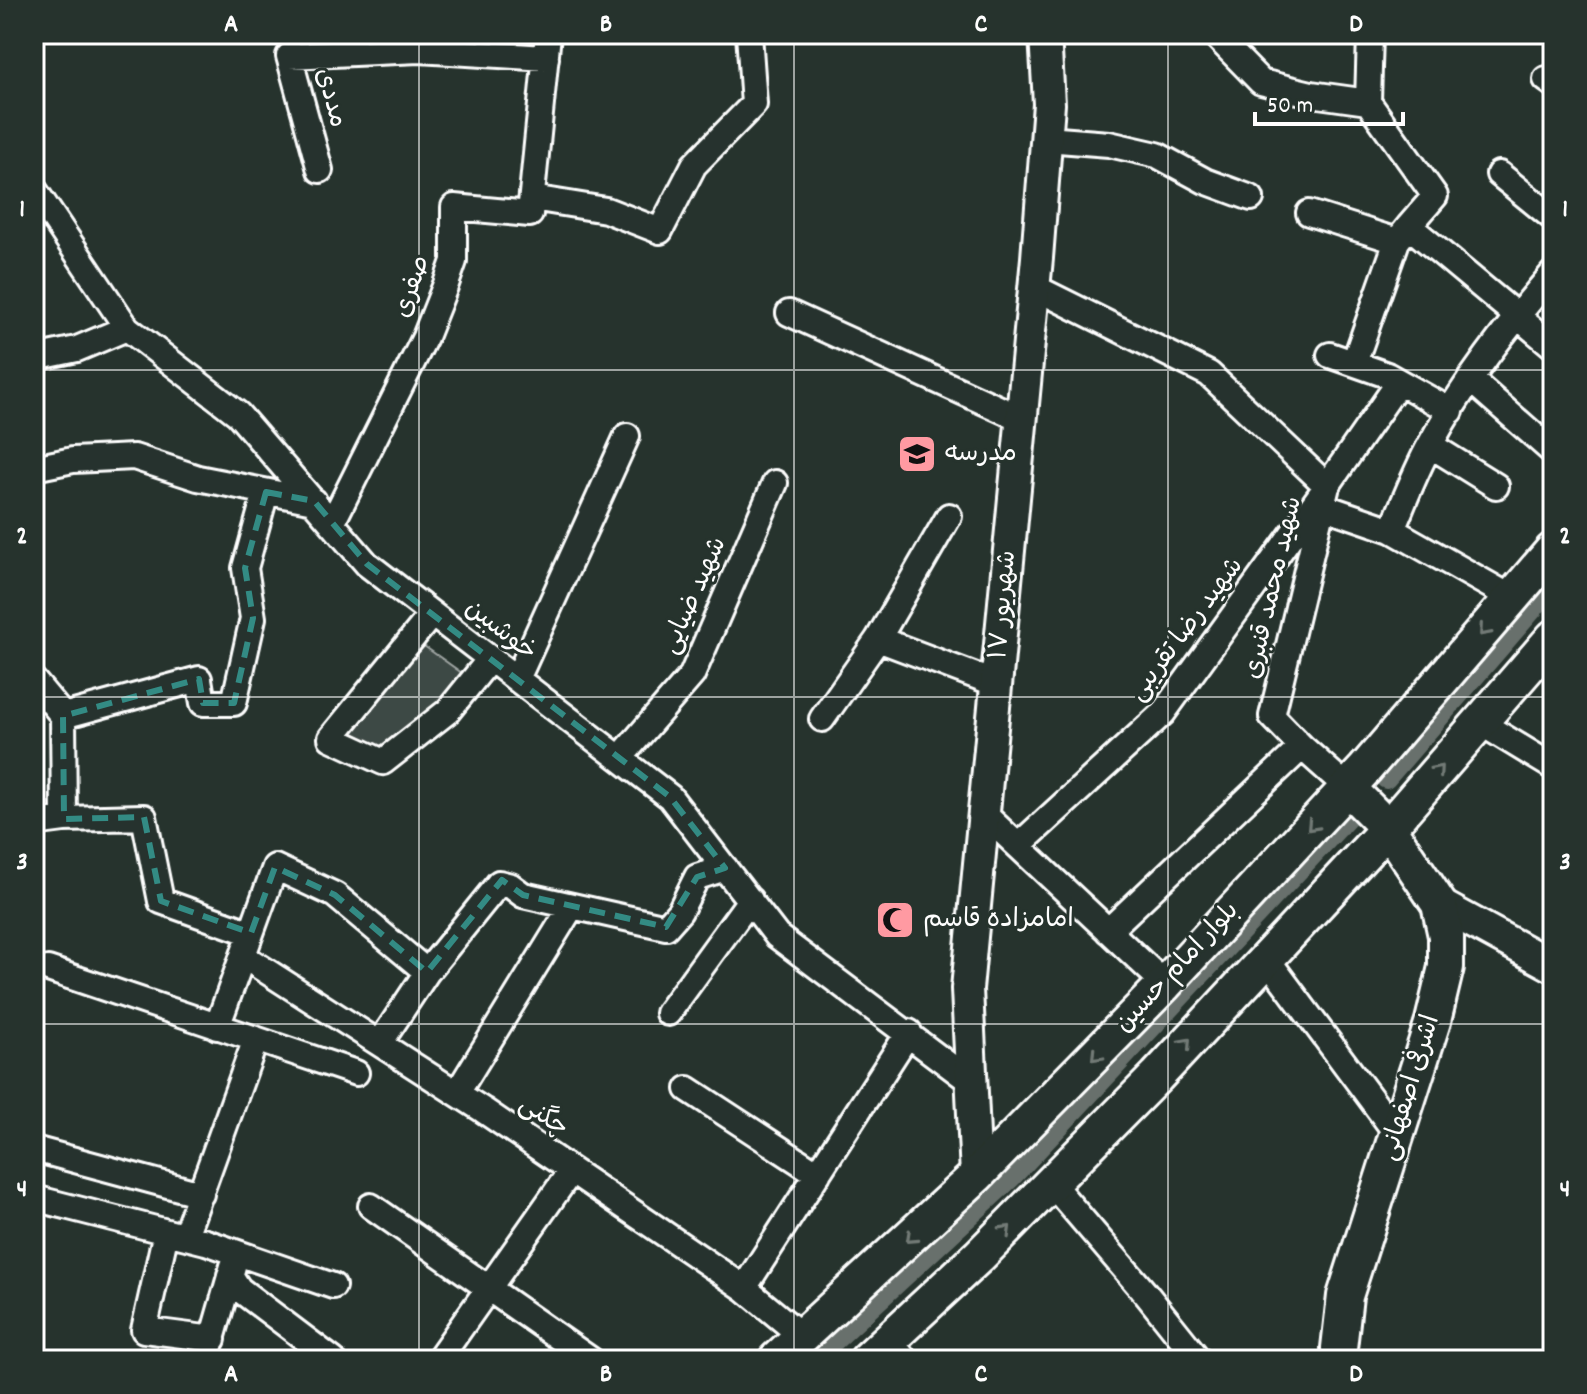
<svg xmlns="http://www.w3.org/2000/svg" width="1587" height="1394" viewBox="0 0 1587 1394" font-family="Dekko,'Playpen Sans Arabic',sans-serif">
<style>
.green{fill:#3e4944;stroke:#9ea4a2;stroke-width:2}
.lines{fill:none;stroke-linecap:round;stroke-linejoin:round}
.canal{stroke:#67706c;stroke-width:20}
.minor-casing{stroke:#fff;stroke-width:30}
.tertiary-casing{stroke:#fff;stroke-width:36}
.secondary-casing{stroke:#fff;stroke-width:40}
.minor{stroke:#26332d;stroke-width:24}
.tertiary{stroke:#26332d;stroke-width:30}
.secondary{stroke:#26332d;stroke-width:34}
.oneway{stroke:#727a76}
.marked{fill:none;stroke:#338b84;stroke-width:6;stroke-dasharray:16 10;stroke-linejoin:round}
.grid{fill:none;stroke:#fff;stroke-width:2;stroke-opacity:0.55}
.labels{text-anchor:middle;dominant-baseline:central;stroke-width:6;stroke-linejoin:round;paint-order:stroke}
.street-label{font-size:26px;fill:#fff;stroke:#26332d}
.poi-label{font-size:26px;fill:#fff;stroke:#26332d;text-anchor:start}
.neatline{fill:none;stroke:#fff;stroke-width:3}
.grid-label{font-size:26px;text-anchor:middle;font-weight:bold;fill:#fff}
</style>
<rect width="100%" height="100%" fill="#26332d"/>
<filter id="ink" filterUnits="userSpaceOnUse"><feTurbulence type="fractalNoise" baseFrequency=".0125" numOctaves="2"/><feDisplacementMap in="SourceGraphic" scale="16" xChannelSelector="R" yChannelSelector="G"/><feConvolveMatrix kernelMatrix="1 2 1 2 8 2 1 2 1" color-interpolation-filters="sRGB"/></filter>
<g filter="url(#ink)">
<path class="green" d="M424,646L466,676L431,714L387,751L348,730Z"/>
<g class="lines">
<path class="canal" d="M1386,779L1553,586
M814,1360L1011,1178L1355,810"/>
<defs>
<path id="minor" d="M1214,34L1261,82L1311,94L1368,102
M1370,34L1368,102L1435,196L1409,226
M1546,79L1553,84
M1046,139L1109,144L1157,155L1205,181L1251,198
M320,170L289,56L419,50L546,58
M1499,174L1553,218
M34,189L127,328L238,414L367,564L670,797L777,936L970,1081
M532,198L606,210L660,231L694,165L754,104L749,34
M1309,213L1397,241
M1034,287L1209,374L1327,486L1272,716L1302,747L1348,788
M789,313L1022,419
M1330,355L1387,375L1451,411
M34,358L77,349L127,328
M1354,363L1397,241L1409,226L1553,346
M1470,379L1553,452
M1430,445L1496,486
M34,468L73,460L134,457L198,478L314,501
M1322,506L1392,530L1512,598
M332,523L425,337L446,284L454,261V207L530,214L548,34
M1392,530C1404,502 1415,472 1430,445C1463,383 1508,326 1553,273
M432,614L331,738L383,762L448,711L490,659
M878,639L997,684
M517,679L627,436
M34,681L63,716L64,819
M63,716L199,679L203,703H234L253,618L245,568L266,492
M822,719L878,639L949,516
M1479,722L1553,767
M620,758L692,675L775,483
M984,814L1165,984
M34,823L64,819L144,817L161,901L251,933
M1018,846L1163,713L1327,486L1399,382
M1108,931L1302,747
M243,956L483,1110L744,1288L803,1337
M1267,959L1397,1134
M48,969L356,1073
M668,1013L750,900
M217,1027L275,867L335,895L427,972
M380,1043L427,972L499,883L511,886L523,895L666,927L680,911L697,877L725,868
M688,1089L818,1174
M457,1093L572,906
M34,1149L201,1194
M1052,1184L1147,1295L1199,1360
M34,1198L206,1242L333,1286
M371,1206L591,1360
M166,1232L144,1330L213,1339
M185,1236L256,1039
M230,1275L239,1289L333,1360
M744,1288L909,1032
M890,1341L905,1360
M206,1360L233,1266
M438,1360L571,1171"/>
<path id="tertiary" d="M1439,904L1553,966
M976,1176L967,989L1037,258L1049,104L1045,34"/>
<path id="secondary" d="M776,1360L976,1176L1165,984L1365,769L1553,550
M867,1360L979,1256L1157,1076L1388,828L1553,638
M1340,1360L1339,1348L1345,1296L1433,1021L1446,967V936L1439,904L1388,828L1348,788"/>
</defs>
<use href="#minor" class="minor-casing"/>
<use href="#tertiary" class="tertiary-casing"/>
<use href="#secondary" class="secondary-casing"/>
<use href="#minor" class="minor"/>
<use href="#tertiary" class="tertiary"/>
<use href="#secondary" class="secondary"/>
</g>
<defs><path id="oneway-chevron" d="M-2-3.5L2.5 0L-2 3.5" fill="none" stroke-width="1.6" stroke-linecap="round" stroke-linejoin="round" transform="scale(2)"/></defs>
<g class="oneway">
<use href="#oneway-chevron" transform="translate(1484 631) rotate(131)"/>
<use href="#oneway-chevron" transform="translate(1438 770) rotate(-49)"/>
<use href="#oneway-chevron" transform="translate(1312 826) rotate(133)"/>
<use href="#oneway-chevron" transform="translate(1186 1043) rotate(-48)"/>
<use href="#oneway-chevron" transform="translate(1096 1056) rotate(134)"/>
<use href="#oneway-chevron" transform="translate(1006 1230) rotate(-45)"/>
<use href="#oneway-chevron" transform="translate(911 1238) rotate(137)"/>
</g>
</g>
<path class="marked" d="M266,492L314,501L367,564L670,797L725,868L697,877L666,927L523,895L502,880L427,972L335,895L275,867L251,933L161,901L144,817L64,819L63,716L199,679L203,703H234L253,618L245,568Z"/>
<path class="grid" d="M419,34V1360M794,34V1360M1168,34V1360M34,370H1553M34,697H1553M34,1024H1553"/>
<defs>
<symbol id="school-square" viewBox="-11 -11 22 22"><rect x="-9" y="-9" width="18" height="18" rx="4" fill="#ff9aa2" stroke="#26332d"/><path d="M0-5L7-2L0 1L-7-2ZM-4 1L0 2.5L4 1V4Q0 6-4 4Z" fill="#111"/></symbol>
<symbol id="mosque-square" viewBox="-11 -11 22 22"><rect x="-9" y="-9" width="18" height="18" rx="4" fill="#ff9aa2" stroke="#26332d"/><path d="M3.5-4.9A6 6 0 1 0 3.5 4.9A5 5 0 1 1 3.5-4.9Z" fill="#111"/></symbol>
</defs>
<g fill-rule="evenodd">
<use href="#school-square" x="895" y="432" width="44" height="44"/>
<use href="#mosque-square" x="873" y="898" width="44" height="44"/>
</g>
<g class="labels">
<g class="street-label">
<text transform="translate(330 98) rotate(75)">مددی</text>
<text transform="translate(413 287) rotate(-71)">صفری</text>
<text transform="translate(1274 588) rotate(-77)">شهید محمد قنبری</text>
<text transform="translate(695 596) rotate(-66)">شهید ضیایی</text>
<text transform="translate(1004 605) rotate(-85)">۱۷ شهریور</text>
<text transform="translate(1187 630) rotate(-53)">شهید رضا تقریبی</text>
<text transform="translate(500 631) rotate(38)">خوشبین</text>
<text transform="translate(1178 968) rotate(-47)">بلوار امام حسین</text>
<text transform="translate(1411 1088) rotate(-73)">اشرفی اصفهانی</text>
<text transform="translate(543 1117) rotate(34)">چگنی</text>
</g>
<g class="poi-label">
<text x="945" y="454">مدرسه</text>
<text x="923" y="920">امامزاده قاسم</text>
</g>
</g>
<rect width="1587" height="1394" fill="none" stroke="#26332d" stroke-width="88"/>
<path d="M1255 112v12h148v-12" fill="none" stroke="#ffffff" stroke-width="4"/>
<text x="1267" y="112" font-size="24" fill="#ffffff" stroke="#26332d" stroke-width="6" paint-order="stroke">50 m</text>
<rect x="44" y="44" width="1499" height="1306" class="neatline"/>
<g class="grid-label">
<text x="231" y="31">A</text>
<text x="606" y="31">B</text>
<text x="981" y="31">C</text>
<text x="1356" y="31">D</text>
<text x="22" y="216">1</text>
<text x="1565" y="216">1</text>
<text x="22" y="543">2</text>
<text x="1565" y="543">2</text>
<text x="22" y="869">3</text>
<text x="1565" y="869">3</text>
<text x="22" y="1196">4</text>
<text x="1565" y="1196">4</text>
<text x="231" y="1381">A</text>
<text x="606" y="1381">B</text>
<text x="981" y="1381">C</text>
<text x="1356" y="1381">D</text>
</g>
</svg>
